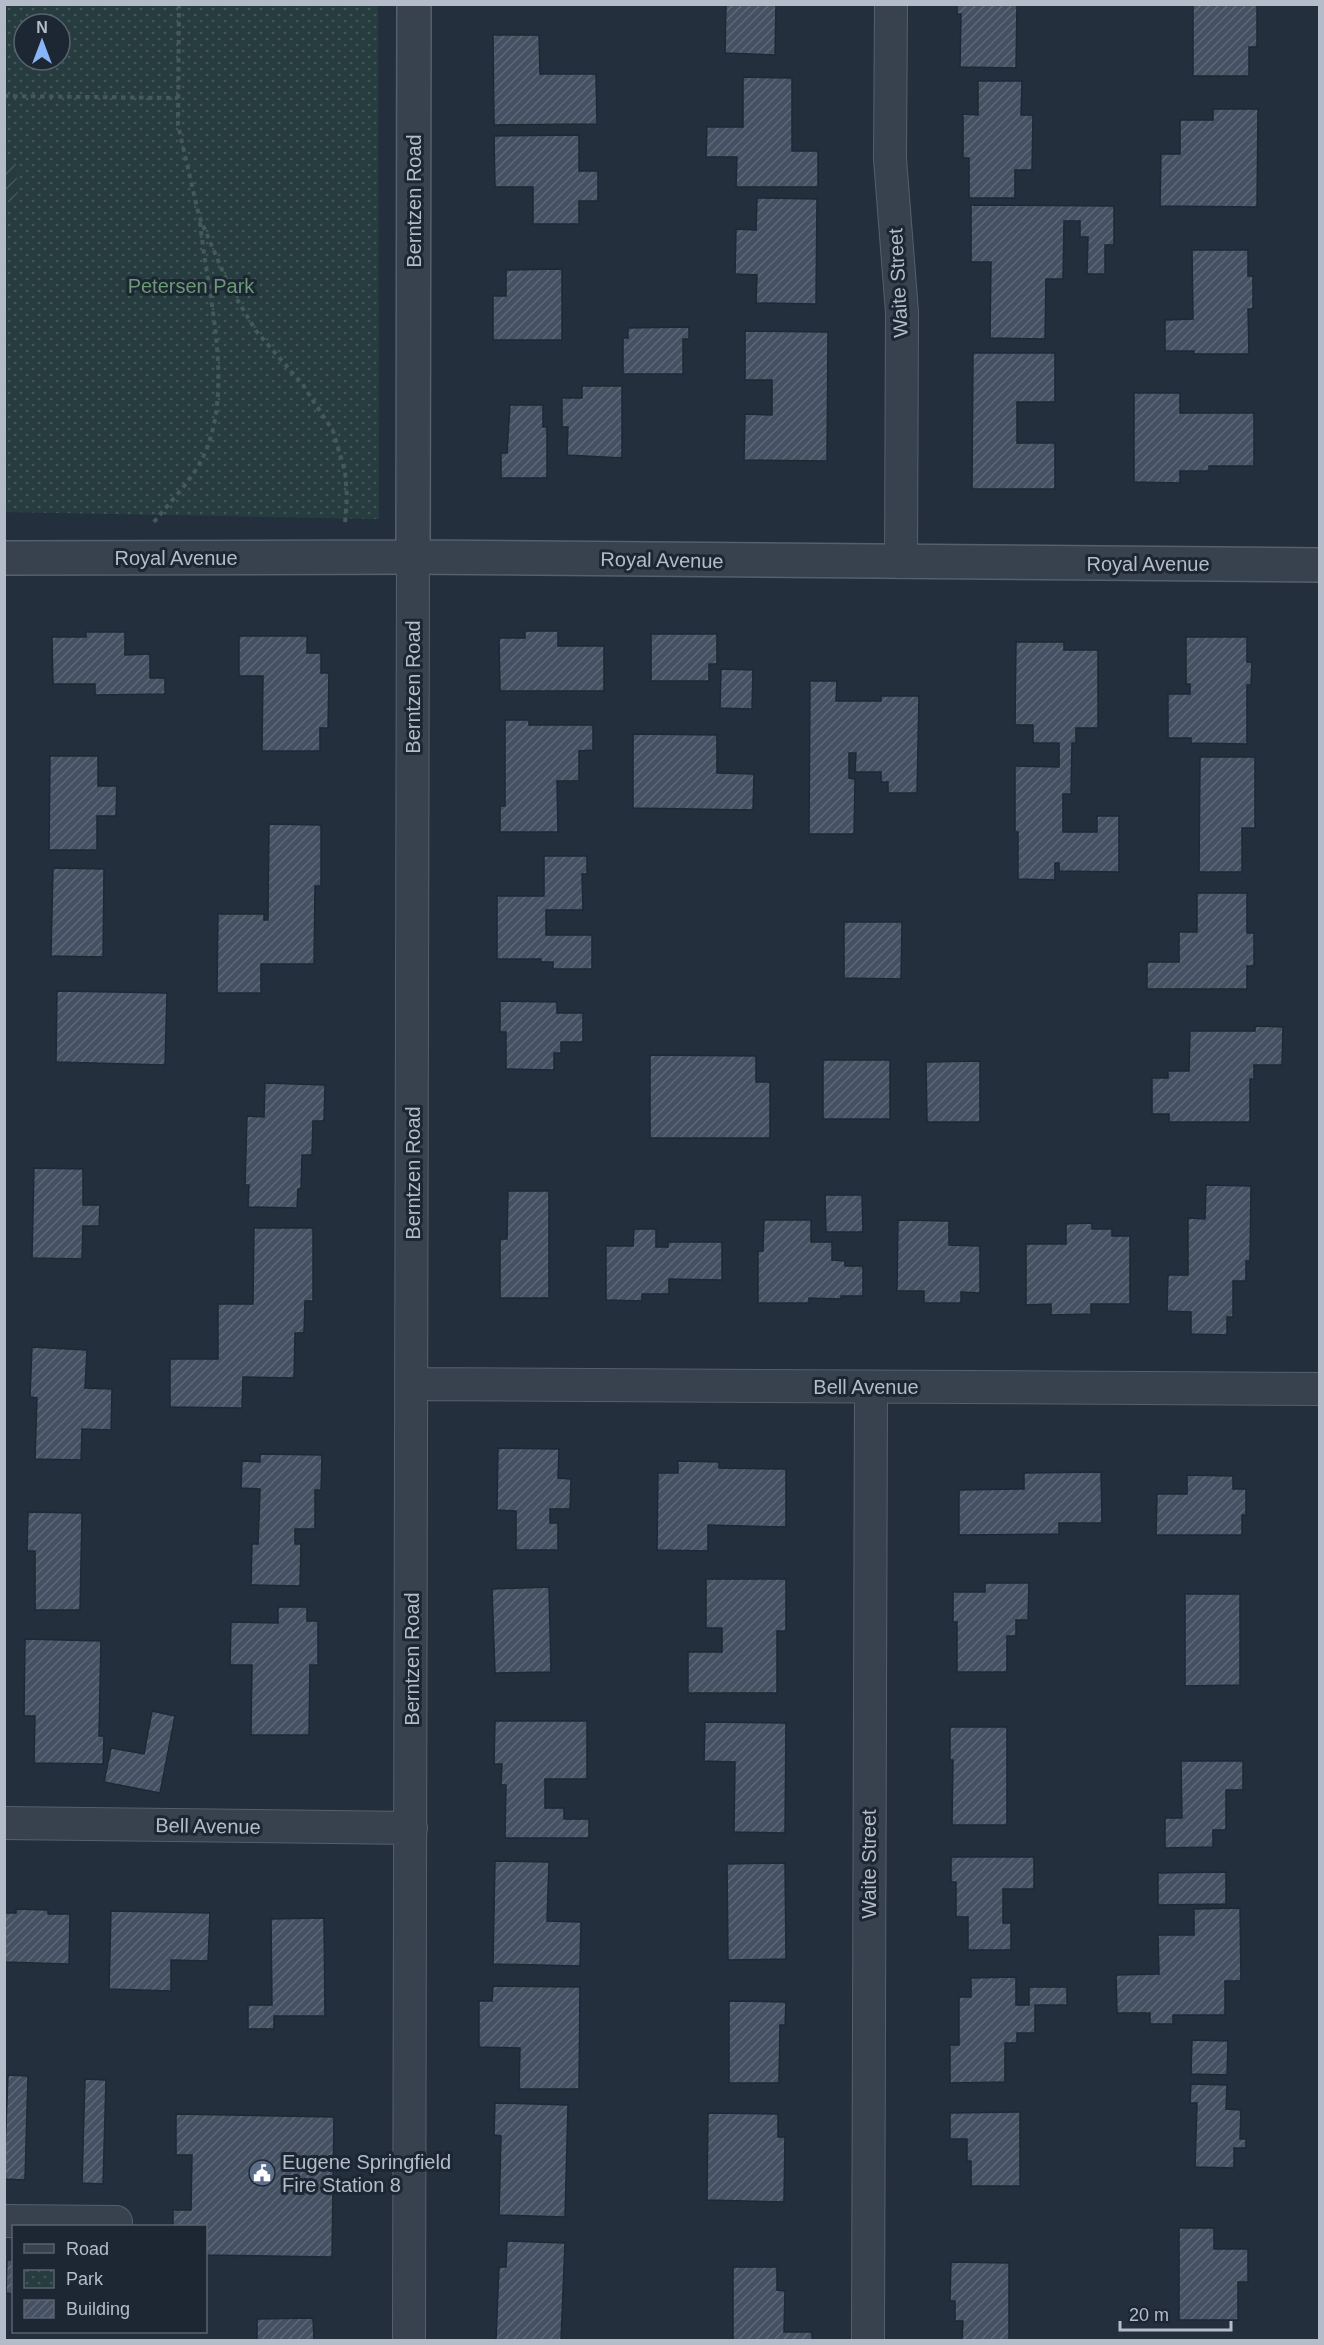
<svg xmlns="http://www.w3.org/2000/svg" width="1324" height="2345" viewBox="0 0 1324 2345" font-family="Arial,sans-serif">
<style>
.park{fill:url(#park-dots);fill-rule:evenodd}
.garden{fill:url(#garden-furrows)}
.building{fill:url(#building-hatch);stroke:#1f2835;stroke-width:1.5}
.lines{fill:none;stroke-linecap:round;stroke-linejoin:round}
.minor-casing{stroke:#565f6c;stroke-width:34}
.tertiary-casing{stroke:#565f6c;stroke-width:36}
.path{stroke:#44595c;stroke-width:4;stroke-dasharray:4.5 4.5;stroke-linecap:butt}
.minor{stroke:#38414e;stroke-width:32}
.tertiary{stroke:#38414e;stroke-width:33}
.labels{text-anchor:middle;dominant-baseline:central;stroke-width:6;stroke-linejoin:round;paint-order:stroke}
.street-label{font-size:20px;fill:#b4bcc9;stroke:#1d2633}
.park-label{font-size:20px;fill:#6b9a76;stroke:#1d2633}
.poi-label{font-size:20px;fill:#b4bcc9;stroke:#1d2633;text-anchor:start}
</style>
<defs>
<pattern id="park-dots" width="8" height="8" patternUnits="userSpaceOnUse" patternTransform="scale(1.5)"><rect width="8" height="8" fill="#263c3f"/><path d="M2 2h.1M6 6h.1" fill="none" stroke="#435659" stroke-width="1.8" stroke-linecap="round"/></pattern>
<pattern id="garden-furrows" width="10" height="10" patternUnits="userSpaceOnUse" patternTransform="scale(1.5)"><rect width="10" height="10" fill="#263c3f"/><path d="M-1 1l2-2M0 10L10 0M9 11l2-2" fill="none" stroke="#435659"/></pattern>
<pattern id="building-hatch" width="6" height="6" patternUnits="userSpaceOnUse" patternTransform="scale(1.5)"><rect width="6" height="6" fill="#455162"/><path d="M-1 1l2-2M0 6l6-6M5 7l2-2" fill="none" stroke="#5d6877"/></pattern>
</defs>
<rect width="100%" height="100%" fill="#242f3e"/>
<path class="park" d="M5,5H378L379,519L5,512ZM24,24H60V60H24Z"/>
<path class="garden" d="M16,162L18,200L5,201V163Z"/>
<path class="building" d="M726,4H776L775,55L725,53Z
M957,4H1017L1016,68L960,67L961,14H957Z
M1193,4H1257V47H1249V76H1193Z
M493,35H539L540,74H596L597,124L494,125Z
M743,77L792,78V151H818V187H736L737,157H706L707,127H743Z
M978,81H1022L1021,115H1033L1032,170H1015V198H969V158H963V114L978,115Z
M1213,109H1258L1257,207L1160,206L1161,154H1180V120H1213Z
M579,135V171H598V201H579V224H533V187H495L494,136Z
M757,198L817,199L816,304L756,303L757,275L735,274L736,229L756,230Z
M971,205L1114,206V245H1105V274H1087L1088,237H1080V221H1064L1063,279H1046L1045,339L990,338L991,262H971Z
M1192,250H1248V276H1253V309H1248L1249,354H1194V351H1165V320L1193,319Z
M562,269V340H493V296H506V270Z
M689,327V339H683V374H623V338H628V328Z
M745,331L828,332L827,461L744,460L745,414L772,415V380H745Z
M973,353H1055V402H1017V443H1055V489H972Z
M582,386H622V458L567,455L568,427H562V398H582Z
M1134,393H1180V413H1254V466H1209V471H1180V483L1134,482Z
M510,405H543V427H547V478H501V453H507Z
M525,631H558V646H604V691H500L499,638H525Z
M86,632H125V655L150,654V678H165V694L95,695V684H53L52,637H86Z
M651,634H717V664H709V681H651Z
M239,636H307V653H321V673H329L328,728H320V751H262L263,676H239Z
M1186,637H1247V662H1252L1251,685H1247V744L1191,743V738H1168V694H1190V684H1186Z
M1016,642H1064V650H1098V728H1076V743H1072L1071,794H1063V832H1097V816H1119V872L1059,871V863H1055V880L1018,879V832H1015V766L1059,767V743H1033V725H1015Z
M721,669L753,670L752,709L720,708Z
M810,681H837L836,701H881V696H919L917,793H888V782H881V772H855L856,753H849V778L855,779L854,834H809Z
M505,720H529V725H593V750L579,751V781H557L558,832H500V806H505Z
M633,734L717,735V773L754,774L753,810L633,808Z
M50,756H98V786H117L116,816H97V850H49Z
M1200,757H1255V828H1242V872H1199Z
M269,824L321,825V886H315L314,964H261V993H217L218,914H264V920H268Z
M544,856H587V874H582L583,910H546V935H592V969H553V962H541V959H497V896H544Z
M53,868L104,869L103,957L51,956Z
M1197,893H1247V933H1254V966H1247V989H1147V962H1179V932H1197Z
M844,922H902L901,979L844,978Z
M57,991L167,993L165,1065L56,1062Z
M500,1001L557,1002V1013H583V1042H561V1053H554V1070L506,1069V1032H500Z
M1255,1026L1283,1027L1282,1065H1254V1079H1250V1122H1169V1114H1152V1078H1168V1071H1189L1190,1031H1255Z
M650,1055L756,1056V1082H770V1138H650Z
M823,1060H890V1119H823Z
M980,1061V1122H927L926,1062Z
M265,1083L325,1085L324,1121H313L312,1155H302L301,1189H298L297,1208L248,1207L249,1185H245L247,1116L264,1117Z
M34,1168L83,1169V1205H100L99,1226H83L82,1259L32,1258Z
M1206,1185L1251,1186L1250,1261H1246V1281H1233V1317H1227V1335L1191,1334V1312L1167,1311L1168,1275H1188V1218L1205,1219Z
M508,1191H549V1298H500V1239H507Z
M825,1195H862L863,1232H826Z
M764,1220H811V1242H832V1260L845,1261V1266H863V1296H841V1299L809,1298V1303H758V1251H763Z
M898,1220L949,1221V1245L980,1246V1293L961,1292V1303H924V1291H897Z
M1092,1223V1229H1112V1236H1130V1304H1091V1314L1051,1315V1304L1026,1305V1244H1066V1224Z
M254,1228H313V1301H305L304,1333H295L294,1378L243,1377L242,1408L170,1407V1359H218V1304H253Z
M634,1229H656V1247H668V1242H722V1280L669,1279V1294H642V1301L606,1300V1246H633Z
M32,1347L87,1350L85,1388L112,1389L111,1430L82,1429L81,1460L35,1459L37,1398L30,1397Z
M498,1448L559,1449L558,1478L571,1479L570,1509H550V1523H558V1550H516V1511L497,1510Z
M260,1454L322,1455L321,1490H315V1529H295V1544H301L300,1586L251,1585L252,1544H258L260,1489L241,1488L242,1461L260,1462Z
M678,1461L719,1462V1468L786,1469V1527L708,1525V1551L657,1550L658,1473H678Z
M1101,1472L1102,1523H1059V1534L959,1535V1490L1024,1489V1473Z
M1187,1475L1233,1476V1489H1246V1515H1242V1535H1156L1157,1494H1187Z
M28,1512L82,1513L80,1610H35V1551H27Z
M706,1579H786V1631H777V1693H688V1652H722V1628H706Z
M985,1583H1029L1028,1620H1016V1636H1007V1672H957V1622H953V1592H985Z
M549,1587L551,1672L495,1673L492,1589Z
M1185,1594H1240V1685L1185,1686Z
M278,1607H307V1621H318V1665H310L309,1735H251L252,1665H230L231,1622L278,1623Z
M25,1639L101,1641L99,1736H104L103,1764L34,1763L35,1716H24Z
M152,1711L175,1716L160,1793L104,1782L111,1748L144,1754Z
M495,1721H587V1779H545V1808H564V1819H589V1838H505L506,1785H501L502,1764H494Z
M705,1722L786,1723L785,1833L734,1832L735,1762L704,1761Z
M950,1727H1007V1825H952L953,1760H950Z
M1181,1761H1243V1790H1226V1830H1213V1847L1165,1848V1818H1182Z
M951,1857H1034V1889H1003V1923H1011V1950H968V1917H956V1882H951Z
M495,1861L549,1862L547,1921L581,1922L580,1966L493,1964Z
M785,1863L786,1959L728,1960L727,1864Z
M1226,1872V1904L1158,1905V1873Z
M1240,1908L1241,1981H1225V2015H1173V2024H1150V2013H1117L1116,1975L1159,1974L1158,1935H1194V1909Z
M16,1909L48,1910V1914H70L69,1964L4,1962V1913H16Z
M111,1911L210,1913L208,1961L171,1960V1991L109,1989Z
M324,1918L325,2016H274V2029H248V2005H272L271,1919Z
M1016,1977V2005H1029V1987H1067V2005H1035V2033H1017V2043H1005V2082L950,2083V2045H959V1997H971V1978Z
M493,1986L580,1987L579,2089H519L520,2048L479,2047V2001H492Z
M729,2001L786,2002L785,2025H780L779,2083H729Z
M1192,2040L1228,2041L1227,2075L1191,2074Z
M8,2075L28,2076L25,2180L4,2179Z
M85,2079L106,2080L103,2184L82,2183Z
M1191,2084L1227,2085L1226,2109L1241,2110L1240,2139H1246V2148H1234V2168L1195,2167L1197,2103H1190Z
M495,2103L568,2105L565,2217L499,2215L501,2136L494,2135Z
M1020,2112V2186H971V2161H967V2139H950V2113Z
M708,2113L778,2114V2137H785L784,2202L707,2200Z
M176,2114L334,2117L332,2257L206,2255V2226H173V2210H191L192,2155H176Z
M1179,2228H1214V2249H1248V2282H1238V2320H1179Z
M507,2241L565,2243L561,2340H496L499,2267H506Z
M7,2260H14V2294L6,2293Z
M951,2262L1009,2263V2340H962L963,2321H955V2301H950Z
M733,2267H777V2290L785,2291L784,2332H812V2340H733Z
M313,2318L314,2340H257V2319Z"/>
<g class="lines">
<defs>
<path id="minor" d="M891,4L890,159L902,312L901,562
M412,1384L1320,1389
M4,1823L411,1828
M4,2221L116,2222
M409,2340L413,557
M868,2340L871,1387"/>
<path id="tertiary" d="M413,557L414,4
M4,558L413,557L1320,565"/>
</defs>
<use href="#minor" class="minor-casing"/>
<use href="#tertiary" class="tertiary-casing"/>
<path class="path" d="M179,4L178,125L199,216L229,286L256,331L303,385L333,431L345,471L347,498L345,523
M4,96L178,98
M154,522C170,502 189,483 201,461C237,393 207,294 200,222"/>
<use href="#minor" class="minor"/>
<use href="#tertiary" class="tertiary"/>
</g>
<defs>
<symbol id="civic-disc" viewBox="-11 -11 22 22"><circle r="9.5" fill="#5c6f8a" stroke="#1d2633"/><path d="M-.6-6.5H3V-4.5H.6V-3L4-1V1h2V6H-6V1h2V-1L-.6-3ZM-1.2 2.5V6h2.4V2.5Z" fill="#fff"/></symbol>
</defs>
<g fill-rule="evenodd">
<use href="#civic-disc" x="247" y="2158" width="30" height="30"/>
</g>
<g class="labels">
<g class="street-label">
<text transform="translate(414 201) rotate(-90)">Berntzen Road</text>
<text transform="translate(898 283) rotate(-93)">Waite Street</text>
<text x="176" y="558">Royal Avenue</text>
<text transform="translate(662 560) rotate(1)">Royal Avenue</text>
<text x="1148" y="564">Royal Avenue</text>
<text transform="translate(413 687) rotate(-90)">Berntzen Road</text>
<text transform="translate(413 1173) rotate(-90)">Berntzen Road</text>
<text x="866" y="1387">Bell Avenue</text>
<text transform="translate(412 1659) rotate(-90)">Berntzen Road</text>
<text transform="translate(208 1826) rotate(1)">Bell Avenue</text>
<text transform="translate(869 1864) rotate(-90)">Waite Street</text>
</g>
<g class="park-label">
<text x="191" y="286">Petersen Park</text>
</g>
<g class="poi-label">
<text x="282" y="2162">Eugene Springfield<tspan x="282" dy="23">Fire Station 8</tspan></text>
</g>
</g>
<rect width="1324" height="2345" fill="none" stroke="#b4bcc9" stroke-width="12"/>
<rect x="12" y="2225" width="195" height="108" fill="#1d2633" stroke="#59626f" stroke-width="1.5"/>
<rect x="24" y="2244" width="30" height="9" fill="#38414e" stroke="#59626f" stroke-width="1.5"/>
<text x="66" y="2255" font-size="18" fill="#b4bcc9">Road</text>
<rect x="24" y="2270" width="30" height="18" fill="url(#park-dots)" stroke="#59626f" stroke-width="1.5"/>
<text x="66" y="2285" font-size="18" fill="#b4bcc9">Park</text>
<rect x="24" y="2300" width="30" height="18" fill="url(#building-hatch)" stroke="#59626f" stroke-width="1.5"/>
<text x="66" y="2315" font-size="18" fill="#b4bcc9">Building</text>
<g transform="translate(42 42)"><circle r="28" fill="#1d2633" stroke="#59626f" stroke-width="1.5"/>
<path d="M0-4.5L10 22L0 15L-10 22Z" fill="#8ab4f8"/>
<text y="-9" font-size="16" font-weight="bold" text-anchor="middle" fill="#b4bcc9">N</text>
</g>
<path d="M1120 2321v9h111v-9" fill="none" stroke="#b4bcc9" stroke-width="3"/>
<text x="1129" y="2321" font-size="18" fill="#b4bcc9" stroke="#1d2633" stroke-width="4.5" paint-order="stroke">20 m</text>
</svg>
